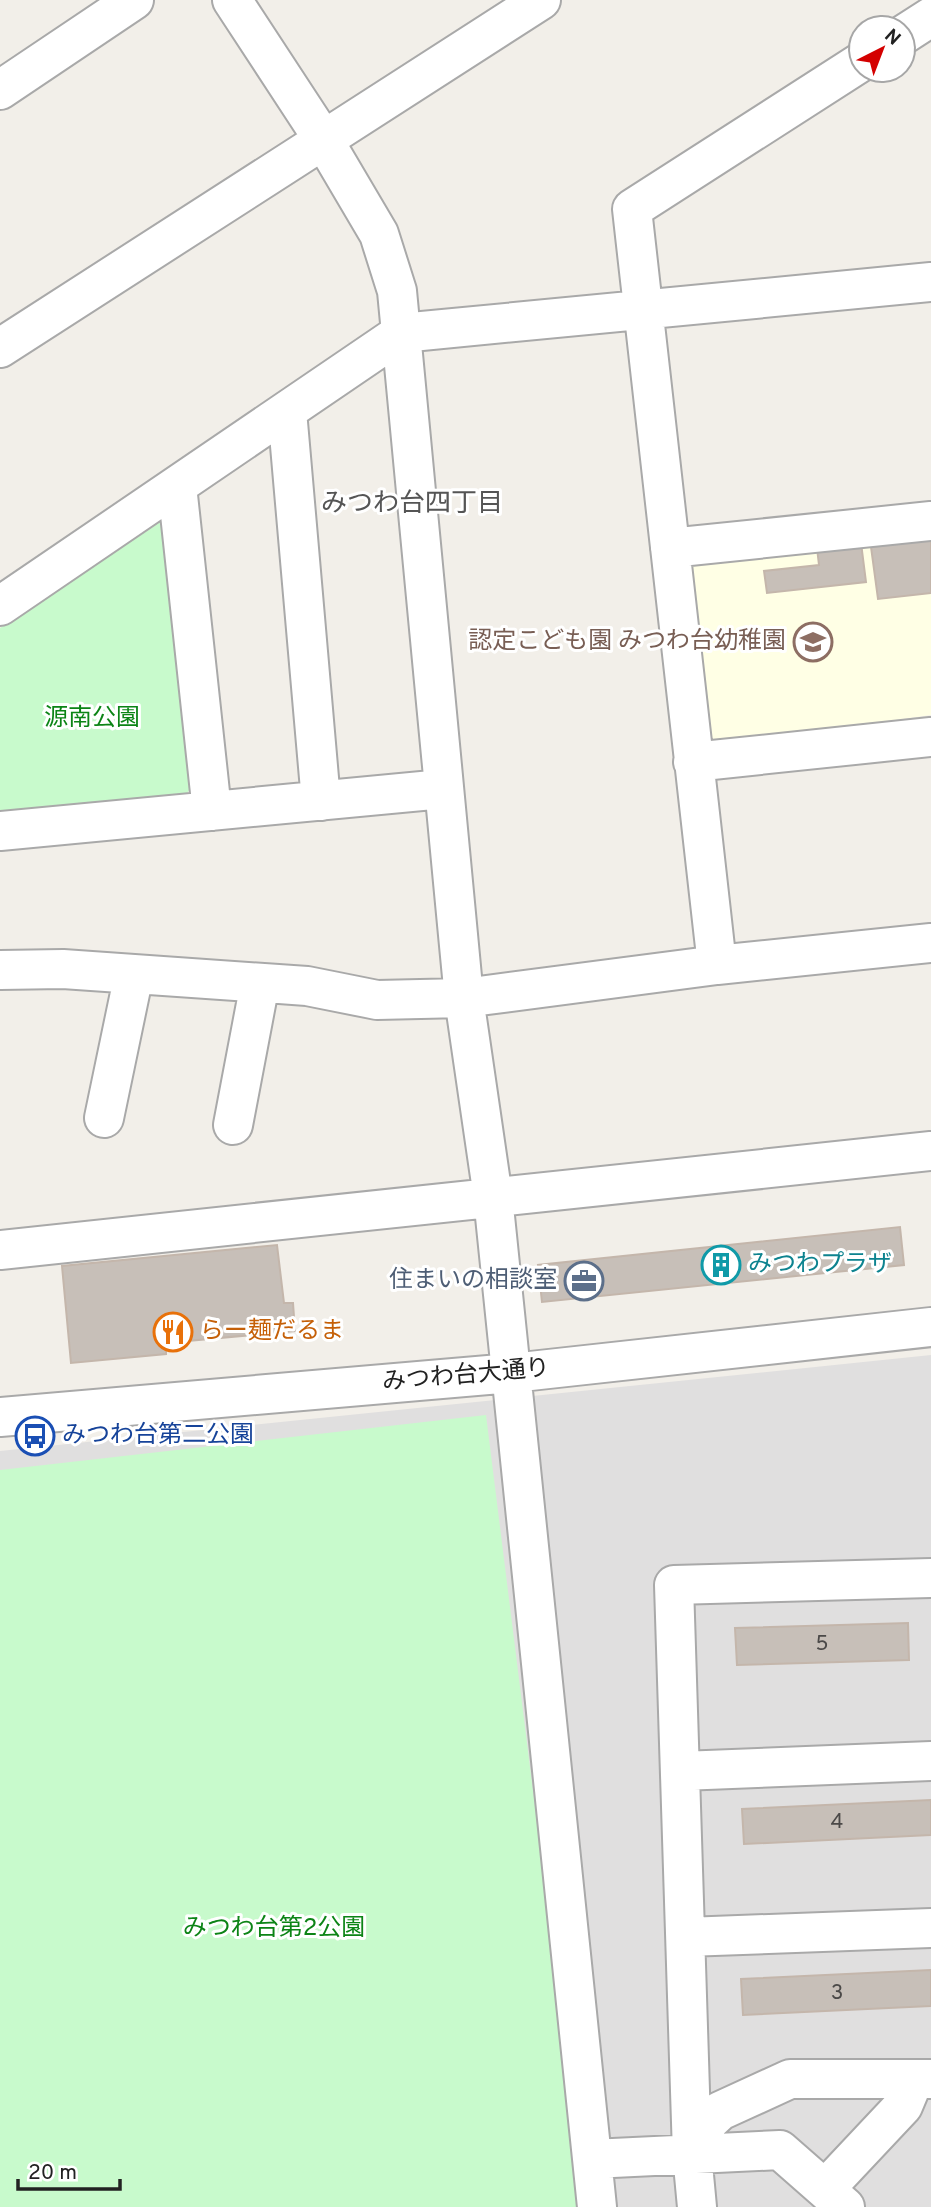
<svg xmlns="http://www.w3.org/2000/svg" width="931" height="2207" viewBox="0 0 931 2207" font-family="Overpass,'Noto Sans JP',sans-serif">
<style>
.residential{fill:#e0dfdf}
.education{fill:#ffffe5}
.park{fill:#c8facc}
.building{fill:#c7bfb8;stroke:#c4b6ab;stroke-width:2}
.lines{fill:none;stroke-linecap:round;stroke-linejoin:round}
.minor-casing{stroke:#a9a9a9;stroke-width:42}
.minor{stroke:#fff;stroke-width:38}
.labels{text-anchor:middle;dominant-baseline:central;stroke-width:6;stroke-linejoin:round;paint-order:stroke}
.number-label{font-size:21px;fill:#4b4948}
.education-label{font-size:24px;fill:#785e54;stroke:#fff;text-anchor:end}
.park-label{font-size:24px;fill:#0c8416;stroke:#fff}
.culture-label{font-size:24px;fill:#0d838f;stroke:#fff;text-anchor:start}
.service-label{font-size:24px;fill:#4e5e75;stroke:#fff;text-anchor:end}
.food-label{font-size:24px;fill:#c56008;stroke:#fff;text-anchor:start}
.street-label{font-size:24px;fill:#222;stroke:#fff}
.transit-label{font-size:24px;fill:#164399;stroke:#fff;text-anchor:start}
.neighbourhood-label{font-size:26px;fill:#555;stroke:#fff}
</style>
<rect width="100%" height="100%" fill="#f2efe9"/>
<path class="residential" d="M931,1355V2207H0V1451Z"/>
<path class="education" d="M931,532V715L720,745L705,732L686,570L698,554Z"/>
<path class="park" d="M165,519L191,788L179,803L0,822V628Z
M486,1415L585,2207H0V1470Z"/>
<path class="building" d="M931,540V593L878,599L871,547Z
M861,543L866,582L767,593L764,571L819,565L817,548Z
M900,1227L904,1265L542,1302L538,1265Z
M277,1245L284,1303H293L295,1331L166,1343V1354L71,1363L62,1266Z
M908,1623L909,1660L737,1665L735,1628Z
M931,1800V1835L744,1844L742,1809Z
M931,1970V2006L743,2015L741,1979Z"/>
<g class="lines">
<defs>
<path id="minor" d="M232,0L323,139L379,234L397,291L464,998L493,1197L597,2207
M903,35L931,17
M0,90L134,0
M0,348L541,0
M287,411L321,801
M177,486L212,811
M670,548L931,521
M0,606L401,333L931,282
M693,762L931,737
M0,831L443,789
M717,965L931,943
M0,970L63,969L307,986L377,1000L464,998L717,965L632,209L861,62
M104,1118L134,974
M233,1125L260,983
M0,1250L931,1151
M0,1417L512,1373L931,1327
M681,1771L931,1761
M686,1937L931,1928
M692,2137L720,2111L790,2079H931
M592,2159L780,2150L845,2207
M825,2189L903,2106L913,2082
M697,2207L692,2154L674,1585L931,1578"/>
</defs>
<use href="#minor" class="minor-casing"/>
<use href="#minor" class="minor"/>
</g>
<defs>
<symbol id="school-ring" viewBox="-11 -11 22 22"><circle r="9.5" fill="#fff" stroke="#8d6e63" stroke-width="1.5"/><path d="M0-5L7-2L0 1L-7-2ZM-4 1L0 2.5L4 1V4Q0 6-4 4Z" fill="#8d6e63"/></symbol>
<symbol id="building-ring" viewBox="-11 -11 22 22"><circle r="9.5" fill="#fff" stroke="#0f9aa8" stroke-width="1.5"/><path d="M-4-6H4V6H1V3H-1V6H-4ZM-2.5-4.3h1.7v1.8h-1.7ZM.8-4.3h1.7v1.8H.8ZM-2.5-1h1.7V.8h-1.7ZM.8-1h1.7V.8H.8Z" fill="#0f9aa8"/></symbol>
<symbol id="office-ring" viewBox="-11 -11 22 22"><circle r="9.5" fill="#fff" stroke="#5c6f8a" stroke-width="1.5"/><path d="M-6-3h4V-5.5h4V-3h4V5H-6ZM-1-4.5V-3h2v-1.5ZM-6 0V1H6V0Z" fill="#5c6f8a"/></symbol>
<symbol id="restaurant-ring" viewBox="-11 -11 22 22"><circle r="9.5" fill="#fff" stroke="#e8710a" stroke-width="1.5"/><path d="M-5-6h1v4h1v-4h1v4h1v-4h1v5L-1.5 .5V6h-2V.5L-5-1ZM5-6V6H3V1.5H1.5Q1.5-4 5-6Z" fill="#e8710a"/></symbol>
<symbol id="bus-ring" viewBox="-11 -11 22 22"><circle r="9.5" fill="#fff" stroke="#1a4fb4" stroke-width="1.5"/><path d="M-5-6H5V4H4V6H2V4H-2V6H-4V4H-5ZM-3.5-4V0h7V-4ZM-3.5 1.2v1.5H-2V1.2ZM2 1.2v1.5H3.5V1.2Z" fill="#1a4fb4"/></symbol>
</defs>
<g fill-rule="evenodd">
<use href="#school-ring" x="791" y="620" width="44" height="44"/>
<use href="#building-ring" x="699" y="1243" width="44" height="44"/>
<use href="#office-ring" x="562" y="1259" width="44" height="44"/>
<use href="#restaurant-ring" x="151" y="1310" width="44" height="44"/>
<use href="#bus-ring" x="13" y="1414" width="44" height="44"/>
</g>
<g class="labels">
<g class="number-label">
<text x="822" y="1644">5</text>
<text x="837" y="1822">4</text>
<text x="837" y="1993">3</text>
</g>
<g class="education-label">
<text x="786" y="642">認定こども園 みつわ台幼稚園</text>
</g>
<g class="park-label">
<text x="92" y="719">源南公園</text>
<text x="274" y="1929">みつわ台第2公園</text>
</g>
<g class="culture-label">
<text x="748" y="1265">みつわプラザ</text>
</g>
<g class="service-label">
<text x="557" y="1281">住まいの相談室</text>
</g>
<g class="food-label">
<text x="200" y="1332">らー麺だるま</text>
</g>
<g class="street-label">
<text transform="translate(466 1376) rotate(-5)">みつわ台大通り</text>
</g>
<g class="transit-label">
<text x="62" y="1436">みつわ台第二公園</text>
</g>
<g class="neighbourhood-label">
<text x="412" y="504">みつわ台四丁目</text>
</g>
</g>
<g transform="translate(882 49) rotate(42)"><circle r="33" fill="#ffffff" stroke="#a7a7a7" stroke-width="2"/>
<path d="M0-5L12 26L0 18L-12 26Z" fill="#d40000"/>
<text y="-10" font-size="19" font-weight="bold" text-anchor="middle" fill="#222222">N</text>
</g>
<path d="M18 2179v10h102v-10" fill="none" stroke="#222222" stroke-width="3.5"/>
<text x="28" y="2179" font-size="21" fill="#222222" stroke="#ffffff" stroke-width="5" paint-order="stroke">20 m</text>
</svg>
